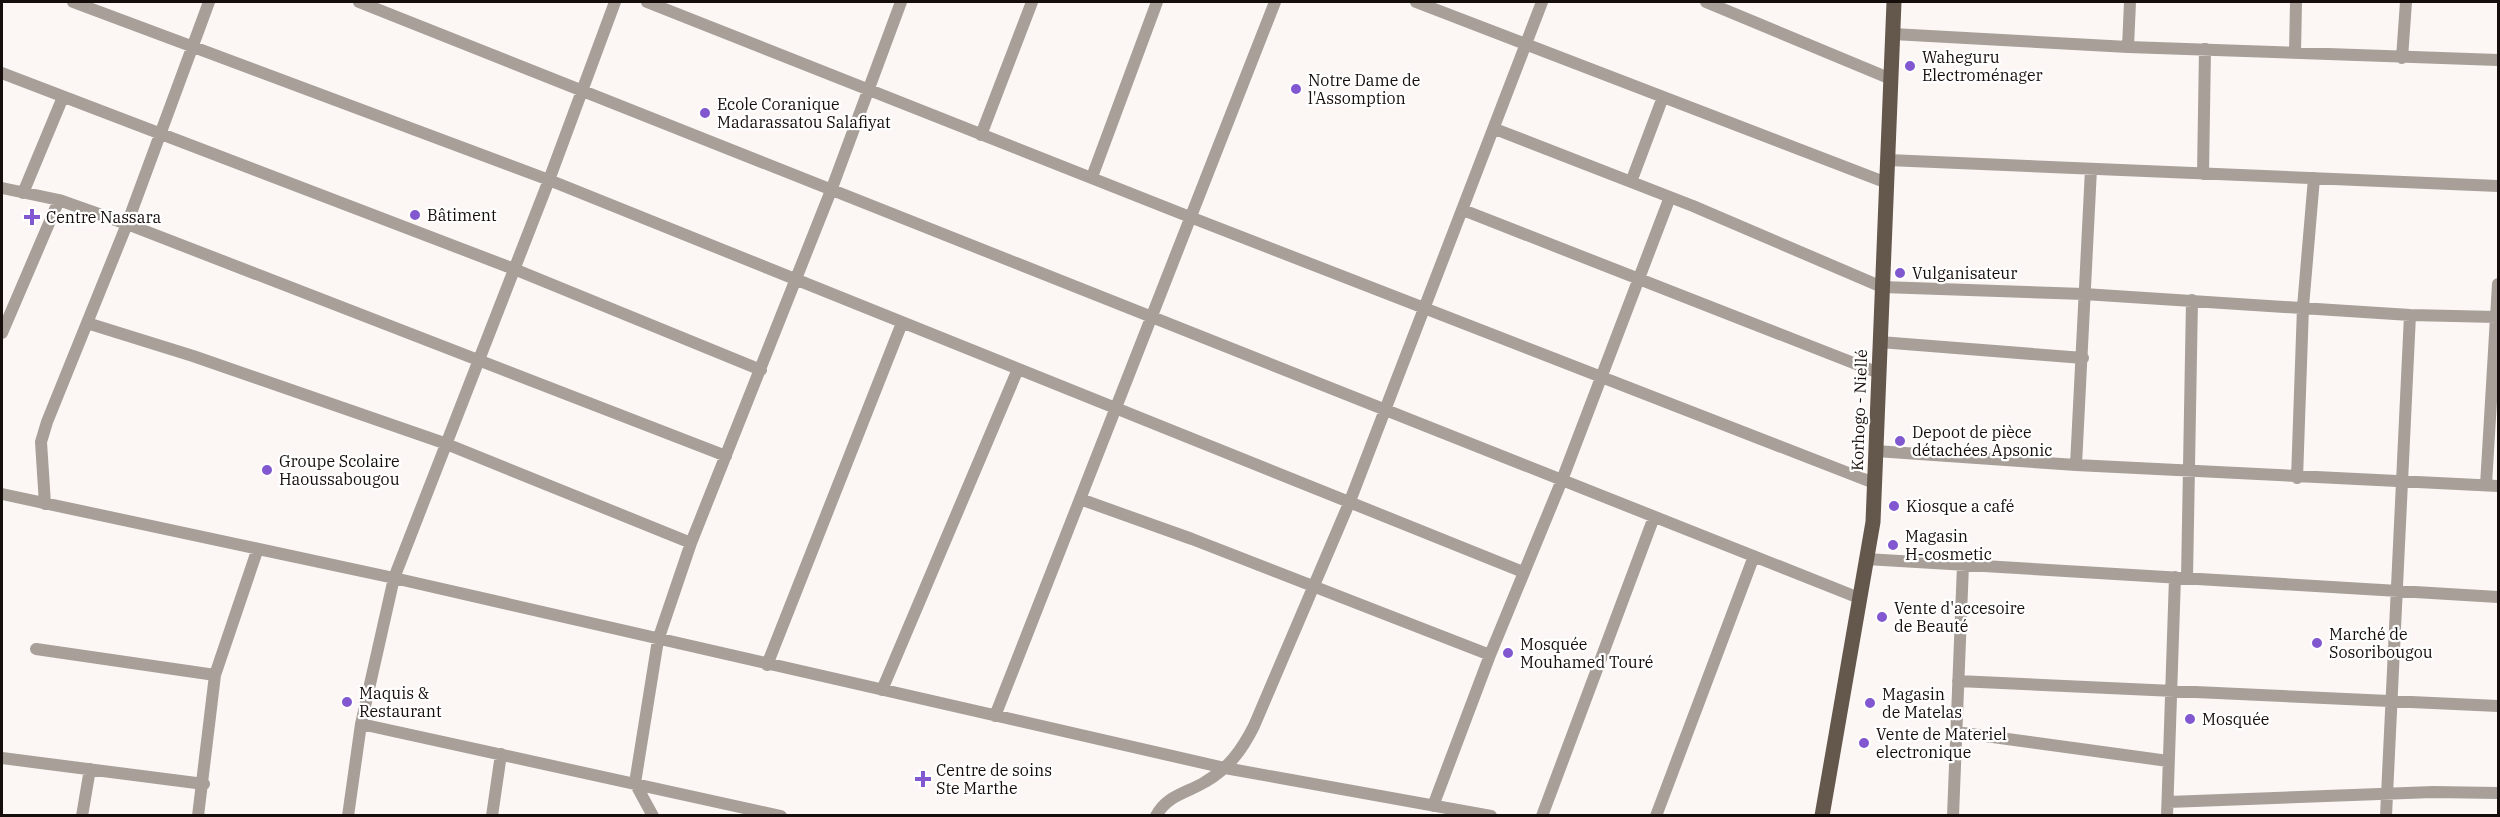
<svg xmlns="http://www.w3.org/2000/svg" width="2500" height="817" viewBox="0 0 2500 817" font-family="'IBM Plex Serif',serif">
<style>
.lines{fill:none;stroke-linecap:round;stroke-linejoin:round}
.minor{stroke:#a79f98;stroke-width:12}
.major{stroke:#64574b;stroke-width:15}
.poi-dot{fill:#8258d1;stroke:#fff;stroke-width:2}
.labels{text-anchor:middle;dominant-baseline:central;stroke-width:4.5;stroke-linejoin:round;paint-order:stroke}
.poi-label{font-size:16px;fill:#160e0b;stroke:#fff;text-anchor:start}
.street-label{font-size:16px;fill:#160e0b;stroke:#fff}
</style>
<rect width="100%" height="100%" fill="#fcf7f5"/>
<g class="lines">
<path class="minor" d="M73,2L549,180L1523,572
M359,2L1859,598
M647,2L1190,217L1874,483
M1416,2L1887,183
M1706,2L1891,79
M1893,34L2128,47L2498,60
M2128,47L2130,2
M2295,53L2296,2
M2402,58L2406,2
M2,73L514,269L761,370
M1495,129L1693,206L1882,287L2084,294L2410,315L2497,317
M981,135L1032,2
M1888,160L2498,186
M2203,174L2205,49
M1092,177L1157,2
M1631,182L1663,97
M2,188L59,200L127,224L726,456
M23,193L63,97
M1463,210L1879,373
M87,323L193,356L444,443L691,543
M2,333L59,200
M1880,342L2083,358
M1876,451L2076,465L2498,486
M2076,465L2091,169
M2297,478L2303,307L2314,178
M2486,485L2498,284
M2,494L394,578L1225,768L1491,816
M1080,499L1192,539L1490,655
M45,504L41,442L47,422L127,224L209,2
M1866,559L2498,597
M2187,578L2192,300
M36,649L215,675
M767,665L902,323
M1958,681L2498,706
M882,690L1018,369
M995,716L1275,2
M361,724L781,816
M1956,732L2168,761
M2,758L204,784
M2168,802L2433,792L2498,793
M1433,806L1490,655L1562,480L1670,197
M82,816L90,769
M198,816L215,675L257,551
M348,816L361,724L394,578L549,180L615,2
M492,816L501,754
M653,816L635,783L658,640L691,543L832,188L901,2
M1156,816C1167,795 1187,793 1205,782C1228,769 1242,750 1254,726L1350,501L1542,2
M1542,816L1654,517
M1656,816L1754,556
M1953,816L1963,565
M2167,816L2175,577
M2386,816L2410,315"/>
<path class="major" d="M1822,816L1873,522L1894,2"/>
</g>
<g class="poi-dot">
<circle cx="1910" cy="66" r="6"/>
<circle cx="1296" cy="89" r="6"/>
<circle cx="705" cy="113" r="6"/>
<circle cx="415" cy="215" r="6"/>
<path d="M29 208h6v6h6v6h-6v6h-6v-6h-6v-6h6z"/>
<circle cx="1900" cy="273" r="6"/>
<circle cx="1900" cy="441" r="6"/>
<circle cx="267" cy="470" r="6"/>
<circle cx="1894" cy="506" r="6"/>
<circle cx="1893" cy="545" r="6"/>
<circle cx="1882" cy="617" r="6"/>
<circle cx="2317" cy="643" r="6"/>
<circle cx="1508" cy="653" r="6"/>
<circle cx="347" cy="702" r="6"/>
<circle cx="1870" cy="703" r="6"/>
<circle cx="2190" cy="719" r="6"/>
<circle cx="1864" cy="743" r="6"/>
<path d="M920 770h6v6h6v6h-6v6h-6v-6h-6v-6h6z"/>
</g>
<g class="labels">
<g class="poi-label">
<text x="1922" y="57">Waheguru<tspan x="1922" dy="18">Electroménager</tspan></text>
<text x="1308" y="80">Notre Dame de<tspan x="1308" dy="18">l'Assomption</tspan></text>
<text x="717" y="104">Ecole Coranique<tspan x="717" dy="18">Madarassatou Salafiyat</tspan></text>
<text x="427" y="215">Bâtiment</text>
<text x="46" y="217">Centre Nassara</text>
<text x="1912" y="273">Vulganisateur</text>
<text x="1912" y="432">Depoot de pièce<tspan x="1912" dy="18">détachées Apsonic</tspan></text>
<text x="279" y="461">Groupe Scolaire<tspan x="279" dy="18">Haoussabougou</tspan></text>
<text x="1906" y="506">Kiosque a café</text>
<text x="1905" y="536">Magasin<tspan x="1905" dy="18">H-cosmetic</tspan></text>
<text x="1894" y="608">Vente d'accesoire<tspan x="1894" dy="18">de Beauté</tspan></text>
<text x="2329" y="634">Marché de<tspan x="2329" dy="18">Sosoribougou</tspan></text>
<text x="1520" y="644">Mosquée<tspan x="1520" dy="18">Mouhamed Touré</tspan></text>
<text x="359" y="693">Maquis &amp;<tspan x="359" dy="18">Restaurant</tspan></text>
<text x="1882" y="694">Magasin<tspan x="1882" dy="18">de Matelas</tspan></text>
<text x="2202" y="719">Mosquée</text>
<text x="1876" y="734">Vente de Materiel<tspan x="1876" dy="18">electronique</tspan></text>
<text x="936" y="770">Centre de soins<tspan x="936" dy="18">Ste Marthe</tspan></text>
</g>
<g class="street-label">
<text transform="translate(1859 410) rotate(-88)">Korhogo - Niellé</text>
</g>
</g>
<rect width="2500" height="817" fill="none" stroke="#160e0b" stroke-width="6"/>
</svg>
